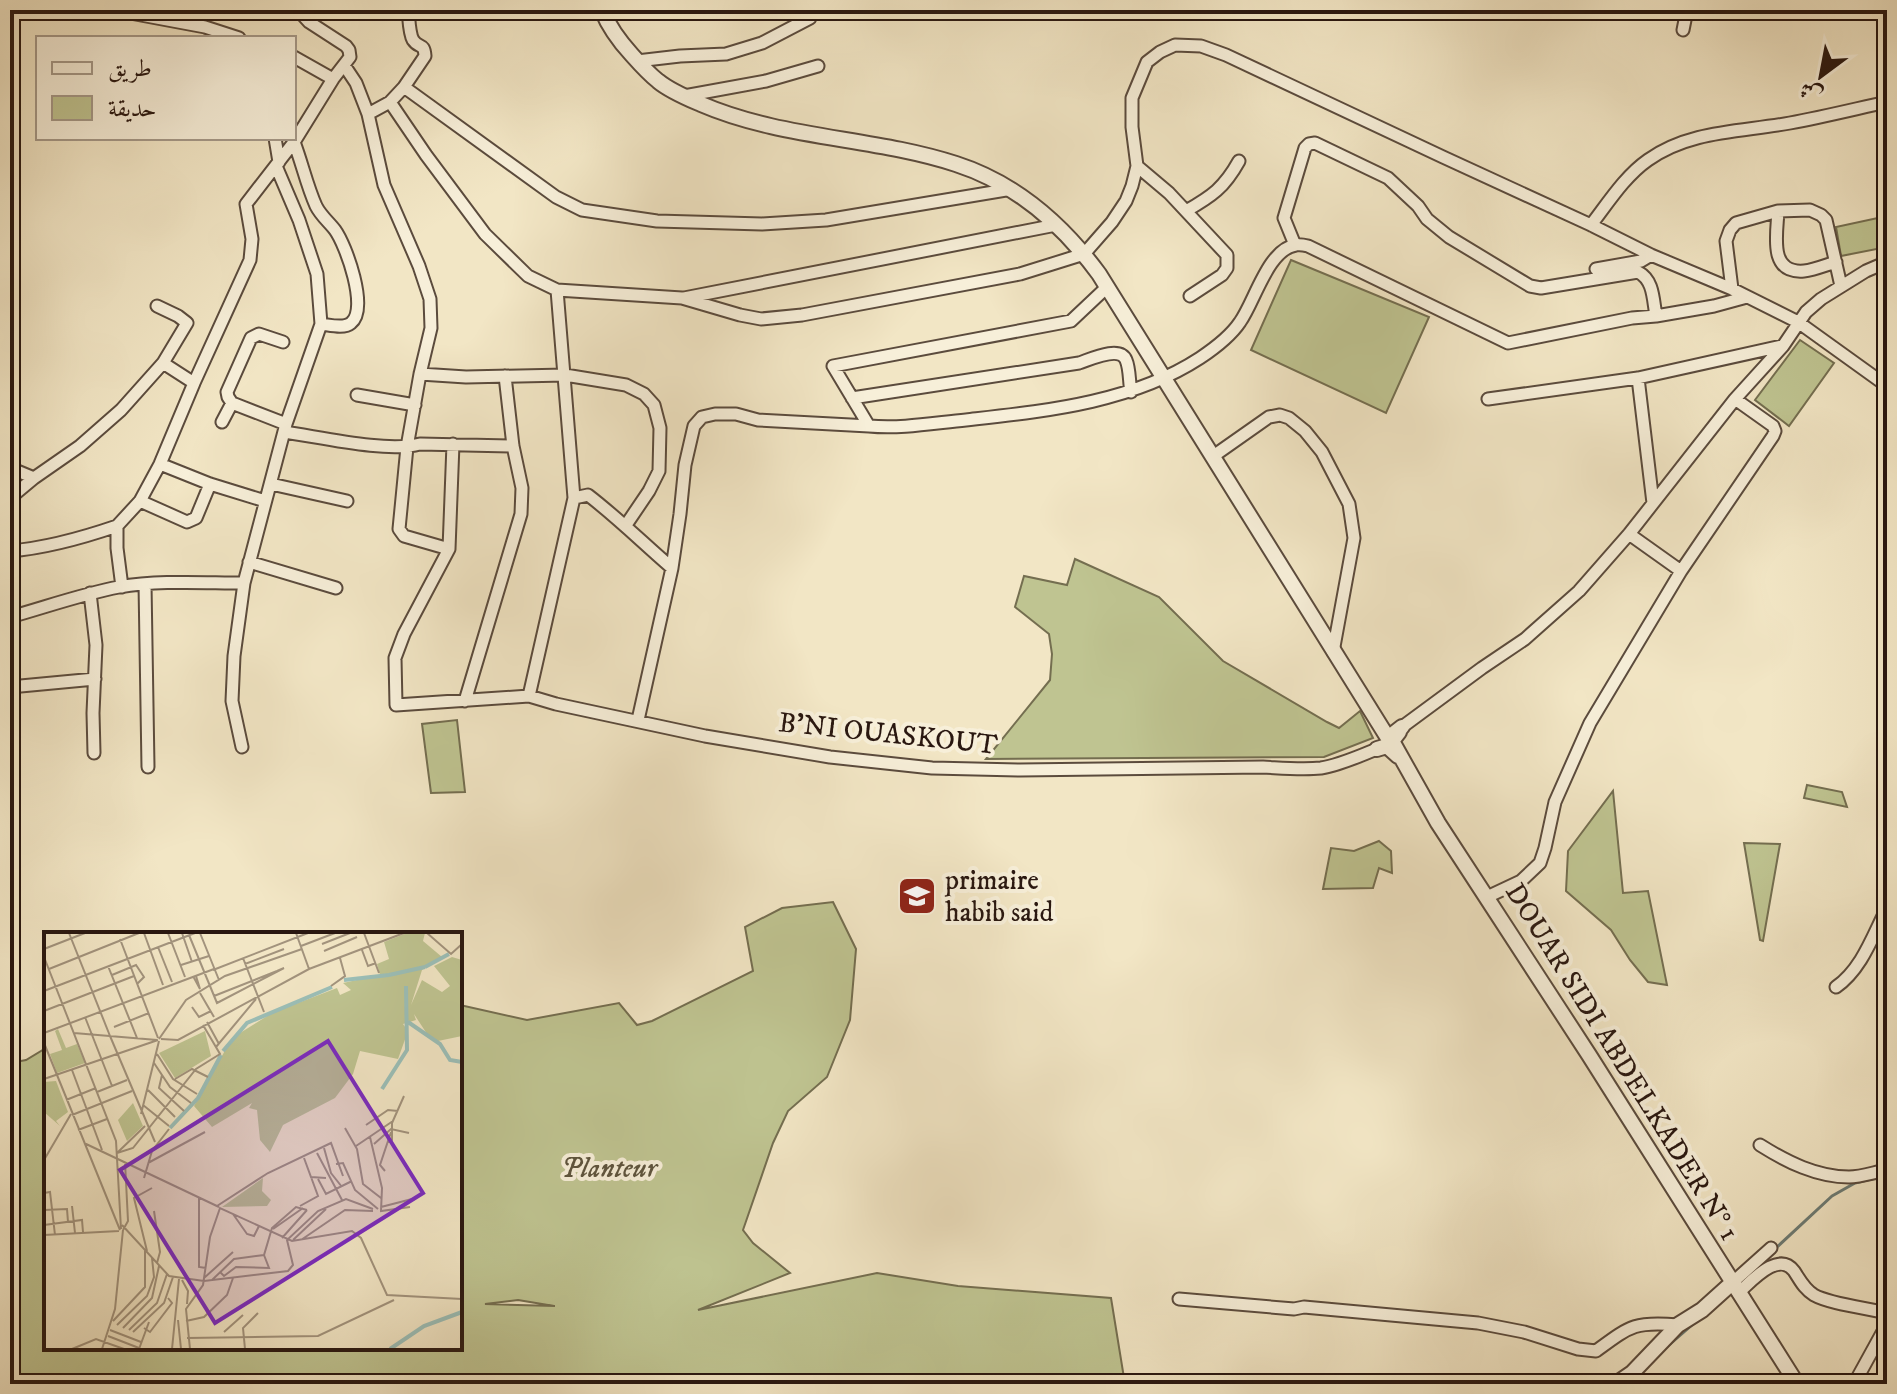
<svg xmlns="http://www.w3.org/2000/svg" width="1897" height="1394" viewBox="0 0 1897 1394" font-family="'IM FELL DW Pica',Amiri,serif">
<style>
.green{fill:#bfc491;stroke:#746e50;stroke-width:2;fill-rule:evenodd}
.lines{fill:none;stroke-linecap:round;stroke-linejoin:round}
.stream{stroke:#6d7c75;stroke-width:3}
.minor-casing{stroke:#5b4b3d;stroke-width:15}
.tertiary-casing{stroke:#5b4b3d;stroke-width:18}
.minor{stroke:#f7efd9;stroke-width:11}
.tertiary{stroke:#f7efd9;stroke-width:14}
.labels{text-anchor:middle;dominant-baseline:central;stroke-width:8;stroke-linejoin:round;paint-order:stroke}
.street-label{font-size:28px;fill:#291710;stroke:#f7efd9}
.poi-label{font-size:28px;fill:#291710;stroke:#f7efd9;text-anchor:start}
.park-label{font-size:28px;font-style:italic;fill:#5e543d;stroke:#f7efd9}
.inset-river{fill:none;stroke:#9bbfb8;stroke-width:4}
.inset-road{fill:none;stroke:#a2937d;stroke-width:2}
.view{fill:#7b2cbf;fill-opacity:0.15;stroke:#7b2cbf;stroke-width:4}
.inset-edge{fill:none;stroke:#291710;stroke-width:4}
</style>
<rect width="100%" height="100%" fill="#f2e6c5"/>
<filter id="stains"><feTurbulence type="fractalNoise" baseFrequency=".0025" numOctaves="4"/><feColorMatrix values="0 0 0 0 .2 0 0 0 0 .09 0 0 0 0 .02 0 0 0 .5 -.17"/></filter>
<radialGradient id="worn" r=".72"><stop offset=".6" stop-color="#630" stop-opacity="0"/><stop offset="1" stop-color="#630" stop-opacity=".3"/></radialGradient>
<path class="green" d="M1887,216V247L1841,256L1836,227Z
M1291,260L1429,317L1386,413L1251,350Z
M1800,340L1834,363L1789,426L1755,400Z
M1075,559L1159,597L1223,661L1327,722L1339,728L1360,711L1373,738L1324,757L986,759L1050,680L1052,654L1049,634L1015,607L1024,576L1067,585Z
M457,720L465,792L431,793L422,724Z
M1807,785L1842,792L1847,807L1804,798Z
M1613,791L1623,893L1648,891L1667,985L1648,982L1630,960L1611,930L1566,891L1568,851Z
M1379,841L1391,851L1392,873L1379,868L1373,888L1323,889L1331,848L1354,851Z
M1744,843L1780,844L1763,941L1760,940Z
M833,902L856,949L850,1020L827,1077L788,1111L773,1143L743,1230L753,1243L790,1273L698,1310L877,1273L958,1286L1111,1298L1125,1384H10V1063L26,1060L46,1048V1348H460V1005L527,1020L619,1003L637,1025L652,1021L753,971L745,927L782,908ZM518,1300L554,1306H555L485,1304Z"/>
<g class="lines">
<path class="stream" d="M1776,1248L1832,1196L1855,1183L1880,1177
M1663,1350L1694,1323"/>
<defs>
<path id="minor" d="M114,10L205,27L239,38
M340,10H365
M1683,30L1687,10
M294,57L333,79
M637,61L680,56L726,54L762,43L810,18
M344,65L356,83L368,114L384,185L419,266L430,299L431,328L420,374L407,447L399,529L404,536L449,549
M404,87L425,56C424,42 419,49 413,40C409,33 409,18 408,10
M684,96L766,81L818,66
M390,102L426,155L485,234L528,276L557,290L682,298L740,315L761,319L802,315L1020,274L1084,254L1112,222L1126,201L1132,186L1137,166L1132,127V98L1147,62L1160,52L1175,45L1201,46L1226,55L1443,157L1591,225L1651,255L1732,289L1798,322L1887,386
M368,114L390,102L404,87L556,197L582,210L657,221L762,224L826,220L1012,189
M275,138L279,162
M294,142C302,163 307,186 316,206C321,216 329,222 335,230C346,245 369,309 351,323C344,329 330,325 321,324
M1137,166L1169,193L1227,255V268L1222,275L1190,296
M1186,211C1212,196 1224,188 1239,161
M1778,211C1777,234 1768,274 1804,271C1814,270 1826,265 1836,262
M1591,225C1608,203 1625,176 1648,160C1690,130 1742,132 1790,123C1823,117 1855,109 1887,102
M1295,245L1284,218L1305,148L1309,144L1315,143L1388,178L1418,206L1427,219L1449,237L1530,286L1541,288L1638,272C1654,280 1653,300 1656,316
M1596,269L1641,261L1651,255
M1106,288L1071,321L833,366L869,426C901,429 934,423 966,420C1045,411 1131,403 1200,358C1215,348 1230,337 1240,322C1255,301 1268,249 1296,245C1300,244 1304,245 1308,246L1508,343L1632,318L1656,316L1714,306L1747,297
M1732,289L1726,241L1730,230L1736,223L1778,211L1810,210L1821,215L1826,220L1841,286
M684,298L1056,225
M283,342L259,334L251,338L227,392L228,397L232,403L286,424
M163,363L194,383
M420,374L466,377L565,375L626,385L644,394L654,405L660,428L659,471L649,491L626,525
M1638,378L1653,503
M357,395L415,405
M852,398L1079,363C1091,359 1120,345 1126,360C1130,369 1129,382 1131,392
M1488,399L1638,378L1782,346
M222,422L232,403
M284,432C320,437 387,453 420,444L513,446
M453,444L449,549L404,634L395,658L396,705L529,696L556,704L705,736L830,757L932,768L1020,770L1263,767C1282,768 1302,770 1321,768C1340,765 1359,756 1377,749
M1212,457L1269,417L1280,415L1289,418L1305,431L1322,452L1349,504L1354,538L1333,652
M160,464L210,484L265,501
M10,468L34,478
M271,484L347,501
M10,498L34,478L80,446L121,410L163,363L187,323L178,316L157,306
M574,498L588,495C618,518 644,544 672,568L638,720
M140,501L187,522L196,518L210,484
M1629,534L1681,571
M10,551C47,548 82,538 117,526
M249,562L336,588
M672,568L680,514L685,465L694,426L702,417L715,414H736L758,420L869,426
M145,584L148,767
M122,587L117,548V526L140,501L160,464L194,383L250,260L252,239L246,204L294,142L333,79L350,57L349,50L346,46L309,22L298,10
M90,593L96,645L93,713L94,753
M10,617C46,607 82,594 119,587C160,580 203,583 244,583
M10,687L95,679
M529,696L574,498L557,290
M465,701L521,514L522,488L513,446L505,376
M1402,727L1482,668L1525,639L1579,591L1629,534L1735,399L1783,346L1806,312L1821,299L1866,271L1887,262
M242,747L232,701L234,656L244,583L286,424L321,324L317,274L299,220L276,166
M1487,897L1521,881L1540,863L1545,848L1555,802L1590,723L1681,571L1773,436L1775,431L1773,426L1735,399
M1836,987C1862,969 1873,935 1887,908
M1760,1145C1787,1162 1817,1177 1849,1177C1861,1177 1875,1172 1887,1170
M1732,1283L1771,1248
M1738,1293C1751,1282 1778,1250 1794,1271C1800,1280 1804,1289 1814,1295C1830,1304 1867,1308 1887,1313
M1179,1299L1294,1309L1304,1307L1478,1323L1524,1332L1578,1349L1596,1351C1630,1326 1635,1321 1678,1325
M1643,1382L1646,1384
M1854,1384L1887,1324"/>
<path id="tertiary" d="M602,10C609,27 620,42 632,55C640,64 649,74 658,81C670,91 687,98 701,104C782,139 873,137 956,164C1015,183 1063,225 1099,274L1388,738L1402,727
M1399,732L1392,741L1438,823L1589,1055L1797,1384
M1377,749L1387,746L1398,756
M1616,1384L1632,1373L1678,1325L1702,1310L1732,1283"/>
</defs>
<use href="#minor" class="minor-casing"/>
<use href="#tertiary" class="tertiary-casing"/>
<use href="#minor" class="minor"/>
<use href="#tertiary" class="tertiary"/>
</g>
<defs>
<symbol id="school-square" viewBox="-11 -11 22 22"><rect x="-9" y="-9" width="18" height="18" rx="4" fill="#8f2418" stroke="#f7efd9"/><path d="M0-5L7-2L0 1L-7-2ZM-4 1L0 2.5L4 1V4Q0 6-4 4Z" fill="#fff"/></symbol>
</defs>
<g fill-rule="evenodd">
<use href="#school-square" x="895" y="874" width="44" height="44"/>
</g>
<g class="labels">
<g class="street-label">
<text transform="translate(888 734) rotate(6)">B'NI OUASKOUT</text>
<text transform="translate(1622 1062) rotate(58)">DOUAR SIDI ABDELKADER N° 1</text>
</g>
<g class="poi-label">
<text x="945" y="880">primaire<tspan x="945" dy="32">habib said</tspan></text>
</g>
<g class="park-label">
<text x="609" y="1168">Planteur</text>
</g>
</g>
<g transform="translate(44 932)">
<rect width="418" height="418" fill="#f2e6c5"/>
<path d="M363,1H381L379,9L398,25L378,38L367,73L378,48L398,60L406,54L390,34L408,25L418,28V104L394,109L385,105L370,82L372,88L359,92L364,99L354,127L316,119L309,142L291,166L239,193L226,220L216,208L213,178L205,176L208,171L168,195L150,174L188,106L228,81L293,56L296,63L307,58L299,51L336,43L333,32L345,27L340,10ZM14,97L22,116L33,112L41,131L13,141L6,122L18,118L11,99ZM161,99L167,124L131,146L115,121ZM12,149L24,180L12,189L16,194L0,180V150ZM89,171L99,194L83,209L74,188ZM219,246L218,259L227,268L223,274L178,275Z" fill="#bfc491"/>
<path class="inset-river" d="M381,35L405,22M345,43L381,35M300,48L345,43M364,90L396,112L406,128L418,130M179,119L203,91L288,55M338,157L363,118L362,54M126,196L154,166L177,123M346,417L380,394L418,380"/>
<path class="inset-road" d="M25,1L66,104M100,1L119,53M124,1L141,45M138,1L148,30M156,1L175,48M252,1L265,37M320,1L335,41M383,1L407,22L418,12M145,3L173,71L240,36L233,39M76,7L114,106M278,12L306,1M257,14L291,1M114,15L128,50M0,17L41,1M318,18L324,34L332,31M280,19L313,5M0,25L72,209L77,297M199,26L220,80M201,32L240,17M137,33L165,24M64,34L93,106M5,37L95,1M169,38L264,1M68,43L92,33L100,45L93,52M149,44L156,57L152,44M287,54L301,44L296,26M0,59L151,1M156,61L170,85M170,64L233,39M148,75L155,85L167,79M0,79L90,44M41,85L68,154M163,90L175,112M70,95L105,81M0,101L170,37M30,101L113,108M66,104L111,210M115,107L142,68L181,44L258,17M117,107L134,108L265,37L360,1M0,111L76,298M172,115L212,67M113,122L129,147L153,162M110,131L126,155L147,171M28,138L58,218M118,143L115,156L140,179M0,147L114,108M131,147L148,137L164,145M104,158L131,185M53,160L83,148M22,168L52,156M99,173L125,194M97,182L115,109M28,183L88,159M322,193L344,178L354,179M301,196L313,217L319,252L337,266M34,198L63,187M326,205L338,256L337,279L366,275M40,211L175,275M343,211L348,208V191L360,164M330,212L347,197L365,201M312,214L349,189M280,216L287,241L298,255M74,220L101,194M73,221L89,216L152,137L176,122L159,93M273,221L298,268M260,226L267,245L282,246M0,228L27,182M104,231L161,200M292,232L299,231L311,258L334,277M341,239L336,233L347,200M100,246L108,219L125,197M274,247L282,262L308,249M0,261L6,260L11,303M155,265V335L162,336M28,274L31,301M173,274L224,241L287,211L299,244M256,274L274,264L267,245M337,275L368,267M0,278L23,277L24,290M110,279L116,320L113,331M189,282L203,302L210,304L215,294M0,293L38,288L39,300M78,293L125,344L160,349L244,339L249,333L243,308L274,279L302,267L329,277M229,297L259,276M79,298L84,289L81,230M0,303L75,299M238,306L263,278M249,308L282,277M257,308L301,278L329,279M103,319L90,266L108,256M176,340L180,344L192,335L225,336L220,323M160,346L189,320M138,348L144,359L143,372M168,348L190,327L220,323L228,296L252,275L263,278M134,388L137,417M69,389L101,355V318M142,389L160,385L183,363L189,346M73,393L103,364L110,345L108,326M79,396L108,366L115,334M100,396L106,400L128,371L124,366M66,398L97,410M85,398L113,371L123,342M89,400L120,371L129,345M180,400L199,383M64,404L95,416M143,406L274,404L350,368M28,417L52,407L80,417M58,417L71,377L79,298M95,417L105,390M128,417L135,347M146,417L142,377L159,353L166,305L176,276L248,309L308,299L317,306L343,363L418,367M201,417L199,396L214,381"/>
<path class="view" d="M284,109L379,261L171,391L76,238Z"/>
<rect width="418" height="418" class="inset-edge"/>
</g>
<rect width="1897" height="1394" fill="none" stroke="#f2e6c5" stroke-width="40"/>
<rect x="12" y="12" width="1873" height="1370" fill="none" stroke="#291710" stroke-width="4"/>
<rect x="20" y="20" width="1857" height="1354" fill="none" stroke="#291710" stroke-width="2"/>
<rect x="36" y="36" width="260" height="104" fill="#f7efd9" stroke="#a59989" stroke-width="2"/>
<rect x="52" y="62" width="40" height="12" fill="#f7efd9" stroke="#a59989" stroke-width="2"/>
<text x="108" y="76" font-size="24" fill="#291710">طريق</text>
<rect x="52" y="96" width="40" height="24" fill="#bfc491" stroke="#a59989" stroke-width="2"/>
<text x="108" y="116" font-size="24" fill="#291710">حديقة</text>
<g transform="translate(1821 76) rotate(212)" stroke="#f7efd9" stroke-width="6" paint-order="stroke">
<path d="M0-6L14 30L0 20L-14 30Z" fill="#291710"/>
<text y="-12" font-size="22" font-weight="bold" text-anchor="middle" fill="#291710">ش</text>
</g>
<rect width="100%" height="100%" filter="url(#stains)"/>
<rect width="100%" height="100%" fill="url(#worn)"/>
</svg>
